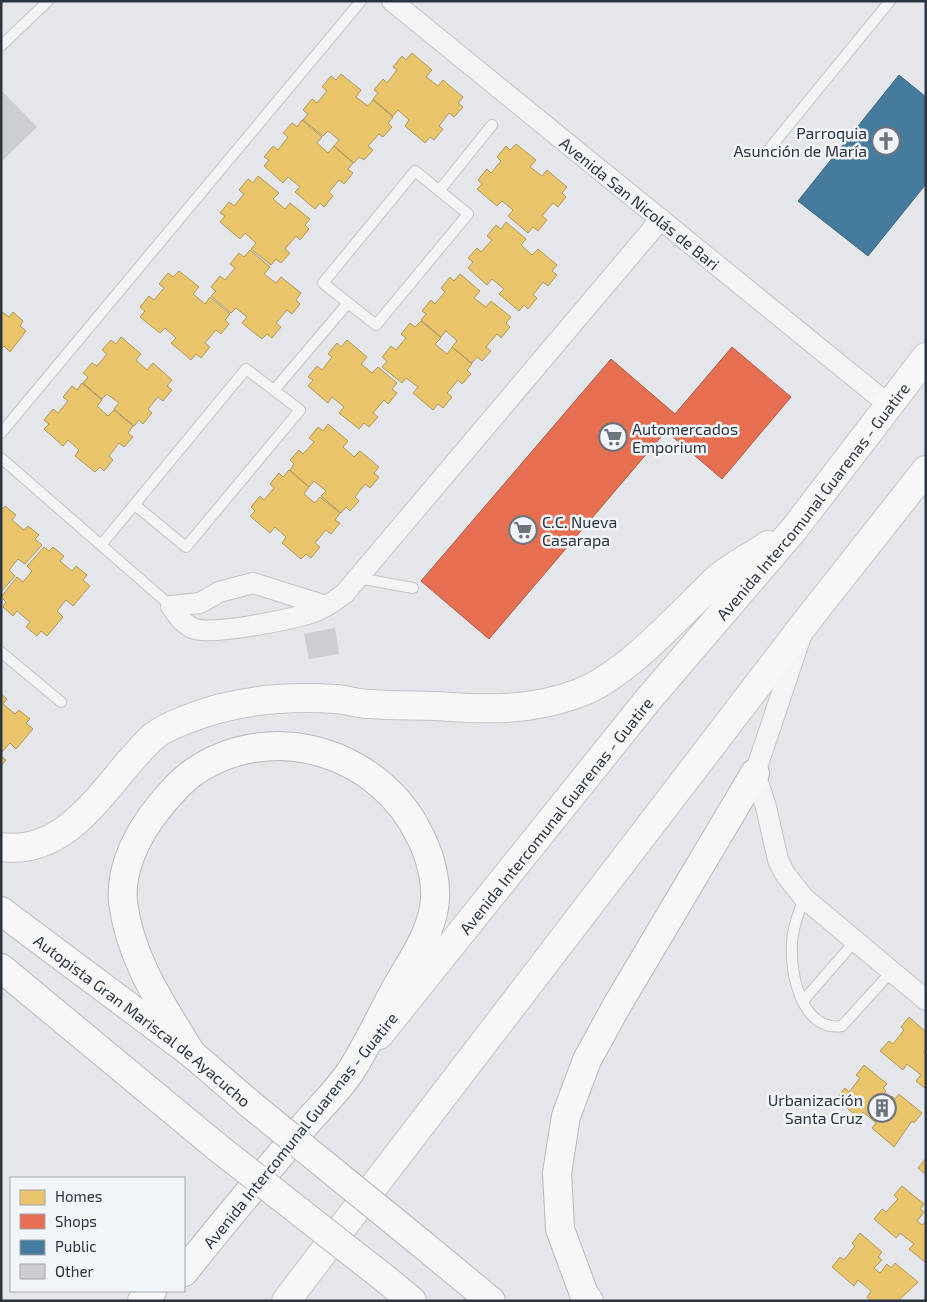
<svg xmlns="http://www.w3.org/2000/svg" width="927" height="1302" viewBox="0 0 927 1302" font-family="'Exo 2',sans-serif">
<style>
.homes{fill:#e9c46a;stroke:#b0995e}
.shops{fill:#e76f51;stroke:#af5e4c}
.public{fill:#457b9d;stroke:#3d6682}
.building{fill:#ccced1}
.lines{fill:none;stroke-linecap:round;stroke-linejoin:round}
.service-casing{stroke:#c2c4c7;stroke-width:12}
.minor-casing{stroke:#c2c4c7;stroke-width:22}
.secondary-casing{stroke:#c2c4c7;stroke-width:30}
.trunk-casing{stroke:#b7b9bd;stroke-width:30}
.service{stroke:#f3f4f6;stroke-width:10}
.minor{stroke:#f3f4f6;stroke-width:20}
.secondary{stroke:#f7f7f7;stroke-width:28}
.trunk{stroke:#f7f7f7;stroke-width:28}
.trunk-bridge-casing{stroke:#b7b9bd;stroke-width:30;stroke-linecap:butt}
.trunk-bridge{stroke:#f7f7f7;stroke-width:28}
.labels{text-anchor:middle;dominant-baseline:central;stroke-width:5;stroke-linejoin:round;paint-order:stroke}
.poi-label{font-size:16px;fill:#2b3542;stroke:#f2f5f8;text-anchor:end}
.street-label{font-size:16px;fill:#2b3542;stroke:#f2f5f8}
</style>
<rect width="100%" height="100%" fill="#e4e6e9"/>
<path class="homes" d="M412,53L432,70L426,77L438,86L443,80L463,97L458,103L463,107L454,117L449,113L439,126L443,129L434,140L430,137L425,143L405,126L409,120L398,110L393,116L373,99L378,93L374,90L383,79L387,83L397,70L393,67L402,56L406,60Z
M341,74L361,90L356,97L368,106L373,100L393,117L388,123L392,127L383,137L379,134L368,146L373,150L364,160L359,157L354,163L334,146L339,140L328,131L323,136L303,120L308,114L303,110L312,99L317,103L327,91L322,87L331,76L336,80Z
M302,120L322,137L317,143L328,153L334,146L353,163L348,169L353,173L344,184L339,180L329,192L333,196L324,207L320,203L315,209L295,192L300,187L288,177L283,183L264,166L269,160L264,157L273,146L278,150L288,137L283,133L292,123L297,127Z
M516,144L536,160L530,167L542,176L547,170L567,187L562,193L566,197L558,207L553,203L542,216L547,220L538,231L533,227L528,233L508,216L513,210L502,201L497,206L477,189L482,184L478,180L487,169L491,173L501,161L497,157L506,146L510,150Z
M258,176L279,193L273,199L285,209L290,203L310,219L305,225L309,229L300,240L296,236L285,249L290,253L281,263L276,259L271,265L251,249L256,243L245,233L240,239L220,222L225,216L220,213L229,202L234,206L244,194L239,190L248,179L253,183Z
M506,222L526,239L521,245L532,255L538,249L557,265L552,271L557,275L548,286L543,282L533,295L537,298L528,309L524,305L519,311L499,294L504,289L492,279L487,285L468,268L473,262L468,258L477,248L481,252L492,240L487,236L496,225L501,229Z
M250,250L270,267L264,274L276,283L281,277L301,293L296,300L300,304L292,314L287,310L276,323L281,327L272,338L267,334L262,339L242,323L247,317L236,308L231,313L211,296L216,291L211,287L220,276L225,280L235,268L230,264L239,253L244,257Z
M179,271L199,287L193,294L205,304L210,297L230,314L225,320L229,324L221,334L216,330L205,343L210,347L201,358L196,354L191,360L171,343L176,338L165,328L160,333L140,317L145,311L140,307L149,296L154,300L164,288L159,284L168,273L173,277Z
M460,274L480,291L474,298L486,307L491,301L511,317L506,323L510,327L501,338L497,334L486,347L491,351L482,361L477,357L472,363L452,347L457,341L446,331L441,337L421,320L426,314L422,311L431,300L435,304L445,292L441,288L450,277L454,281Z
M1,311L9,317L13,312L23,321L20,326L26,331L10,352L4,346L1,349Z
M421,321L441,338L435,344L447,354L452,347L472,364L467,370L471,374L462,384L458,380L447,393L452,397L443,408L438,404L433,410L413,393L418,387L406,378L402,383L382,367L387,361L382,357L391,346L396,350L406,338L401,334L410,323L415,327Z
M121,337L141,354L136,360L147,370L153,363L172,380L167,386L172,390L163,401L158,397L148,409L152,413L143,424L139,420L134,426L114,409L119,403L107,394L102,399L83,383L88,377L83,373L92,363L97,366L107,354L102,350L111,340L116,344Z
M347,340L367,357L361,364L372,373L378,367L397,383L392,389L397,393L388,404L384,400L373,413L378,417L369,427L364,423L359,429L339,413L344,407L332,397L328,403L308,386L313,380L308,377L317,366L322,370L332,357L328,354L337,343L341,347Z
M82,383L102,400L97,406L108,416L114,410L133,426L128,433L133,437L124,447L119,443L109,456L113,460L104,471L100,467L95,472L75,456L79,450L68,440L63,446L44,429L49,424L44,420L53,409L58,413L68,401L63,397L72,386L77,390Z
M328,424L348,441L343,447L354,457L360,451L379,467L374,473L379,477L370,488L365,484L355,497L359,501L350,511L346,507L341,513L321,496L326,491L314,481L309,487L290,470L294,464L290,460L299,450L303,454L314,442L309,438L318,427L323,431Z
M289,470L309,487L304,494L315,503L320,497L340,513L335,520L340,523L331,534L326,530L315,543L320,547L311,558L306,554L301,559L282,543L286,537L275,527L270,533L250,516L255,511L251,507L260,496L264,500L274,488L270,484L279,473L283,477Z
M5,506L16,515L12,520L24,530L28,526L39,535L35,539L42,545L25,564L18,559L9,570L15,576L1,592V510Z
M44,547L49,551L53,547L64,556L60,561L72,571L76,566L87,575L83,580L90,586L73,606L66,600L57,611L63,617L47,636L41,631L37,636L26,627L30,622L17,611L13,616L3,607L6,602L1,597L17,577L23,582L32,571L27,566Z
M1,694L7,699L3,704L15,714L19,710L30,719L26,723L33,729L16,749L10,743L1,753Z
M1,756L6,760L1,766Z
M909,1017L926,1032V1049L923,1052L926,1054V1089L916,1081L921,1075L907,1064L903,1070L880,1051L889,1041L893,1044L904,1030L901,1027Z
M864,1065L887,1084L883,1088L886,1091L879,1100L885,1105L892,1096L895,1099L899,1094L922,1113L914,1123L912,1121L894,1147L872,1128L876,1123L863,1112L858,1117L836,1099L845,1088L849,1092L860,1078L856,1075Z
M926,1158V1175L918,1168Z
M902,1186L924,1204L920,1209L924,1212L917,1221L922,1225L926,1221V1263L909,1249L914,1244L900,1233L896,1238L874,1219L882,1209L886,1212L898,1199L894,1195Z
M860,1233L882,1252L878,1257L882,1260L874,1268L880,1273L887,1264L891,1268L895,1263L918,1282L898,1301H872L867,1297L871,1291L858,1280L854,1286L832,1267L840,1257L844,1260L855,1246L852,1243Z"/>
<path class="shops" d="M732,347L791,397L722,479L666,431L489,639L421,581L611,359L675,414Z"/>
<path class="public" d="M899,75L926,97V184L868,256L798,201Z"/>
<path class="building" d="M1,90L37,127L2,161H1Z
M335,628L339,654L309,659L304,634Z"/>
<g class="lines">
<defs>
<path id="service" d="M1,46L48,1
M770,148L890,1
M415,171L468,214L376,325L323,283Z
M439,191L492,125
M275,389L348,303
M1,433L361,1
M1,458L171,606
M101,545L246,369L300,410L186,547L135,505
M358,578L413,588
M1,652L61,702
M804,898C799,913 792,928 792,944C790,974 802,1032 842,1026L892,971
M803,1001L856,940"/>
<g id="minor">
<path id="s1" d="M392,1L889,405"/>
<path d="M171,606C178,616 183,625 195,629C215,635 286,620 308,614C321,610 334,602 345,593L661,219"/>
<path d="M171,606L200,603L219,592L253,583L326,606"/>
<path d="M801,636L755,773L766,807L778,860L785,874L804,898L926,1000"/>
</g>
<g id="secondary">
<path d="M1,847C73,857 109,776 154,736C162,729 175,724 185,720C232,700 286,696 336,699C348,700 359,704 371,704C393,706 415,705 437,706C486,710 532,711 579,693C627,675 679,615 717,579C732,566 752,556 768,545"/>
<path id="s2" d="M379,1035L647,701L795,528L926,357"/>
<path d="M286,1301L806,622L926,470"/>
</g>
<g id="trunk">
<path id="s3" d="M1,911L191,1053L250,1104"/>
<path d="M1,968L217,1147"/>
<path d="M422,1244L491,1301"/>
<path d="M184,1272C223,1222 264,1175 304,1126C320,1107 341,1088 354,1066C369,1041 382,1014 396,988C410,963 429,937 434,908C438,885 431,858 421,838C382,752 270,717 191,774C175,786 162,803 150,819C134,842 120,873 123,902C130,959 162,1005 191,1053"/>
<path d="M388,1281L412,1301"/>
<path d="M142,1301L152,1291"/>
<path d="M589,1301L584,1294L560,1229L557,1173L566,1116L587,1060L616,1007L755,773"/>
</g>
</defs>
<use href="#service" class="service-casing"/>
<use href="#minor" class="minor-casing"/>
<use href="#secondary" class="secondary-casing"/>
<use href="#trunk" class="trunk-casing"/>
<use href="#service" class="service"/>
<use href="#minor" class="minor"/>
<use href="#secondary" class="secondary"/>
<use href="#trunk" class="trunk"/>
<defs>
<path id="trunk-bridge" d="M250,1104L422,1244
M217,1147L388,1281"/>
</defs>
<use href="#trunk-bridge" class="trunk-bridge-casing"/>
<use href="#trunk-bridge" class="trunk-bridge"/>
</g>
<defs>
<symbol id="church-ring" viewBox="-11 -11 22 22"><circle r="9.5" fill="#f2f5f8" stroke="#6c737c" stroke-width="1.5"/><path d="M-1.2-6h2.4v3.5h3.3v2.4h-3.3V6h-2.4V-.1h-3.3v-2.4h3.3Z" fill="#6c737c"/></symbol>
<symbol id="supermarket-ring" viewBox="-11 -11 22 22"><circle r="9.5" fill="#f2f5f8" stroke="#6c737c" stroke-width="1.5"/><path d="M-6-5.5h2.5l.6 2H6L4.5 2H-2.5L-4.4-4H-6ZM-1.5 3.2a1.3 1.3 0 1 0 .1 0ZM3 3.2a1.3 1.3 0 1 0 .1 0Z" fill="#6c737c"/></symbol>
<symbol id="building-ring" viewBox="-11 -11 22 22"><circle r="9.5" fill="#f2f5f8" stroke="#6c737c" stroke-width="1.5"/><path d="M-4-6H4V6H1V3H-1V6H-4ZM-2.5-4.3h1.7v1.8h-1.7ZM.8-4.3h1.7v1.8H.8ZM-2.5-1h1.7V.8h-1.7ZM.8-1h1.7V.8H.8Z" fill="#6c737c"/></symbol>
</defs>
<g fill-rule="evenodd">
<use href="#church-ring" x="870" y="125" width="32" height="32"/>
<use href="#supermarket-ring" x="597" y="421" width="32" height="32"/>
<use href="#supermarket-ring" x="507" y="514" width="32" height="32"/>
<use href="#building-ring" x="866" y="1092" width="32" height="32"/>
</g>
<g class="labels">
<g class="poi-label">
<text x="867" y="132">Parroquia<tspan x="867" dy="18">Asunción de María</tspan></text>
<text x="632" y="428" text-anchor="start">Automercados<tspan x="632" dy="18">Emporium</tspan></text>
<text x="542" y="521" text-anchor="start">C.C. Nueva<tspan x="542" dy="18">Casarapa</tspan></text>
<text x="863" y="1099">Urbanización<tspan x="863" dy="18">Santa Cruz</tspan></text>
</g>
<g class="street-label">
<text stroke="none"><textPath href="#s1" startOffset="320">Avenida San Nicolás de Bari</textPath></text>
<text stroke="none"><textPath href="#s2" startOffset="688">Avenida Intercomunal Guarenas - Guatire</textPath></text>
<text stroke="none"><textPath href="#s2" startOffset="282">Avenida Intercomunal Guarenas - Guatire</textPath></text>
<text stroke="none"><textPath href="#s3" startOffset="179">Autopista Gran Mariscal de Ayacucho</textPath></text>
<text transform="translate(300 1130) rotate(-51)">Avenida Intercomunal Guarenas - Guatire</text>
</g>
</g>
<rect width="927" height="1302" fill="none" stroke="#2b3542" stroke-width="5"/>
<rect x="10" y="1177" width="175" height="115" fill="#f2f5f8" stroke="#a2a8af"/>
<rect x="20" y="1190" width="25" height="15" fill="#e9c46a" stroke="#a2a8af"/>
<text x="55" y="1202" font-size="15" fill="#2b3542">Homes</text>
<rect x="20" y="1214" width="25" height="15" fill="#e76f51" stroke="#a2a8af"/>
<text x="55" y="1227" font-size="15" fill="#2b3542">Shops</text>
<rect x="20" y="1240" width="25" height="15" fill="#457b9d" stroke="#a2a8af"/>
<text x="55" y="1252" font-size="15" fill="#2b3542">Public</text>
<rect x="20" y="1264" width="25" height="15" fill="#ccced1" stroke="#a2a8af"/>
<text x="55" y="1277" font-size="15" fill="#2b3542">Other</text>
</svg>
